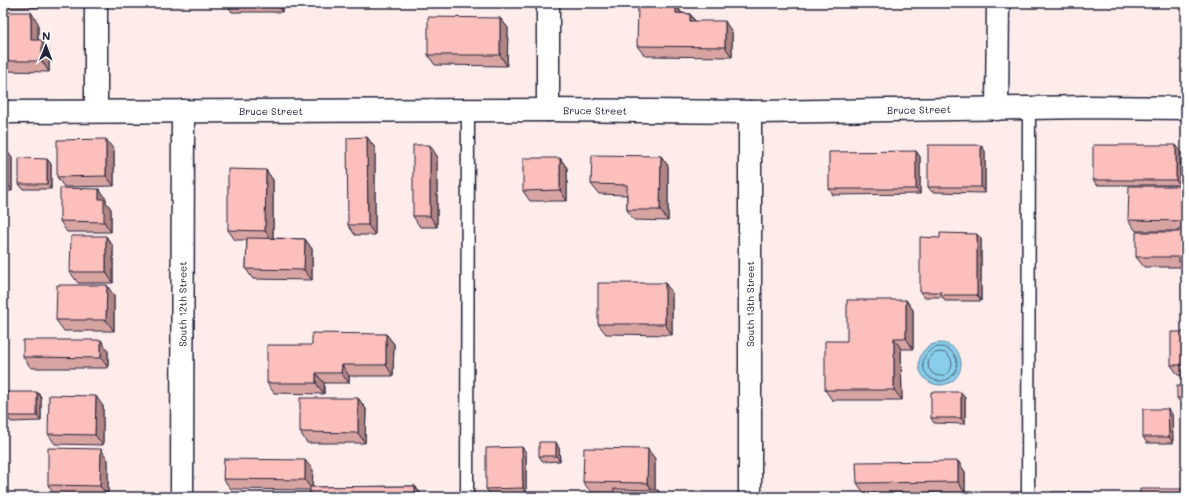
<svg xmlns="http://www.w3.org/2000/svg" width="1189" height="500" viewBox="0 0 1189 500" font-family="Mali,sans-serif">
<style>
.water{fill:#88cde9;stroke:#5f89a3}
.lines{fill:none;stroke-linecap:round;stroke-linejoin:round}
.shore{stroke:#4b6681;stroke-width:1}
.service-casing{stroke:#22223b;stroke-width:15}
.minor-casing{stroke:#22223b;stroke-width:25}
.service{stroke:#fff;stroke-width:12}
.minor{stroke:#fff;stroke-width:22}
.wall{fill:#d8a4a2;stroke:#22223b}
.shaded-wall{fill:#b08684;stroke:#22223b}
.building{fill:#fbbfbc;stroke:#22223b}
.labels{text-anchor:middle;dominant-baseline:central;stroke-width:3.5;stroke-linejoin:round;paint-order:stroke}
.street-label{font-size:10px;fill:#22223b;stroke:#fff}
</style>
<rect width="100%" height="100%" fill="#feeceb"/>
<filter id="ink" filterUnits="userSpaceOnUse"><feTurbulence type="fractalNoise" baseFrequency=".025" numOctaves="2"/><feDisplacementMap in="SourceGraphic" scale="8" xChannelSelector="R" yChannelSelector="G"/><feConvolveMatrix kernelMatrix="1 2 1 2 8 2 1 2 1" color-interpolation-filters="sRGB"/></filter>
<g filter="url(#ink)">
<path class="water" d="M919 364a21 21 0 1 1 42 0a21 21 0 1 1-42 0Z"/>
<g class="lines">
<path class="shore" d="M923 364a17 17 0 1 1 34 0a17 17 0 1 1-34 0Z
M928 364a12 12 0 1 1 24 0a12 12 0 1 1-24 0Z"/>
<defs>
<path id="service" d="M467,497L468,110
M1028,497L1029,109"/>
<g id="minor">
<path d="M96,3V111"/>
<path d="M997,109L998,3"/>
<path d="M548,110V3"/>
<path id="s1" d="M3,112L548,110L750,112L1090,107L1186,108"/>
<path id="s2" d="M182,497L183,111"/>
<path d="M750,497V112"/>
</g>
</defs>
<use href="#service" class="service-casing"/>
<use href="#minor" class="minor-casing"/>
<use href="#service" class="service"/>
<use href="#minor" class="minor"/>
</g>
<path class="wall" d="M3,3H40V7L3,8Z
M131,3H178V5L131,4Z
M228,3H282V12H232L228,6Z
M676,5L682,13L690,14L695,21L732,32V57L645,56L637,46Z
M3,12L38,23V40L49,50V72L5,71L3,69Z
M500,18L508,28L507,66L435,65L428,55Z
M367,137L375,148V235H355L348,225Z
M3,148L12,158V191H3Z
M114,150V186L64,187L57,177Z
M1180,150V185H1097L1093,180Z
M916,151L920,157V194L833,195L829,189Z
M985,151V193L932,192L928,187Z
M437,156V227H420L413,216Z
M661,156L668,166V221L634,220L627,210V195L599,194L591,184Z
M560,158L567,168V201H530L523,191Z
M47,159L51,164V189H23L19,184Z
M266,170L273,180V238L305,239L312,249V280L253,279L246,269L247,240H235L228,230Z
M1186,186V272L1183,267H1144L1136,257L1179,232V231H1136L1128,220Z
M99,189L106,199V202L111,209V232H67L60,221Z
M981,239V301H945L943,297H924L920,292Z
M113,246V283H78L70,272Z
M665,283L672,293V335L606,334L598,324Z
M114,296V331H64L56,320Z
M906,300L913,310V349H901L902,400H832L825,390L847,341Z
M1186,332V378L1185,376L1178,375L1171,365Z
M386,334L394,344L393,376H349V383H324V394L274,393L267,383L312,345Z
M101,340L108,351V368H31L23,357Z
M1186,386V408H1184L1177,398Z
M37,392L41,397V421L11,422L7,416Z
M358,398L366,409L365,443H307L300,432Z
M965,398V424L934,423L931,418Z
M103,406V445L55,444L48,434Z
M1168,409L1172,414L1173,443H1147L1143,437Z
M559,448L560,461L543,462L539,456Z
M648,449L655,459V490L614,493L591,492L583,482Z
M526,452V494H490L486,489Z
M108,460V496L55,495L48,485Z
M958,461L965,472V493H864L857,483Z
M313,470L312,487L415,486L423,497H310V490L231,489L223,479Z"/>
<path class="shaded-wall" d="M278,3H282V12L278,6Z
M676,5L683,16L676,13Z
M31,12L38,23V50L31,40Z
M690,14L697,24L690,21Z
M500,18L508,28L507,66L500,55Z
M725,21L732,32V57L725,47Z
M42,40L49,50V72L42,61Z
M367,137L375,148V235L368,225Z
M106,139L114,150V186L106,176Z
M430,145L437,156V227L430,216Z
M981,145L985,151V193L981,187Z
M1176,145L1180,150V185L1176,180Z
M5,148L12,158V191L5,180Z
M916,151L920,157V194L916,189Z
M661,156L668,166V221L660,210Z
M560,158L567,168V201L560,190Z
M47,159L51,164V189L47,184Z
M266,170L273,180V241L265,231Z
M99,189L106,199V202L111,209V232L104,222L99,199Z
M977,234L981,239V301L977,295Z
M106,236L113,246V283L106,272Z
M305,239L312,249V280L304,270Z
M665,283L672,293V335L665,324Z
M107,285L114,296V331L106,320Z
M906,300L913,310V349L906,338Z
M386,334L394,344L393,376L386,365Z
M894,338L901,349L902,400L894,390Z
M101,340L108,351V368L101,358Z
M342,365L349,376V383L341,373Z
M316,373L324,383V394L316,383Z
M37,392L41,397V421L37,416Z
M961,392L965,398V424L961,418Z
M96,396L103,406V445L95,435Z
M358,398L366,409L365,443L358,433Z
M1168,409L1172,414L1173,443L1169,437Z
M556,442L559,448L560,461L556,456Z
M522,447L526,452V494L523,488Z
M101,449L108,460V496L100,486Z
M648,449L655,459V494L647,483Z
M305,460L313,470L312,490L305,480Z
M958,461L965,472V493L958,482Z
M415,486L423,497H415Z
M658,490L663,497H658Z
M1092,492L1095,497H1092Z"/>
<path class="building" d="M228,3H278V6H228Z
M638,5H676V13L690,14V21H725V47L637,46Z
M3,12H31V40H42V61H3Z
M428,17L500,18V55H428Z
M367,137L368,225H348L347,138Z
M106,139V176L57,177V140Z
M413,145H430V216H413Z
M928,145H981V187H928Z
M1093,145H1176V180H1093Z
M3,148H5V180H3Z
M916,151V189H829V152Z
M592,155L661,156L660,210H627V185L591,184Z
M19,158L47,159V184H19Z
M523,158H560V190L523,191Z
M228,169L266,170L265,231L228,230Z
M1129,186H1186V221L1128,220Z
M60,188L99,189V199H104V222L60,221Z
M1179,228H1186V262H1179V257H1136V232H1179Z
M940,233L977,234V295H941V292H920V237L940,238Z
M71,236H106V272H70Z
M247,238L305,239L304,270L246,269Z
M598,283H665V324H598Z
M57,285H107L106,320H56Z
M847,300H906V338H894V390H825V341H847Z
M1171,332H1186V378H1185L1186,365H1171Z
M312,333L386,334V365H342L341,373H316V383H267V345H312Z
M23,340H101V358L23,357Z
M1177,386H1186V398H1177Z
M7,392H37V416H7Z
M931,392H961V418H931Z
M49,395L96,396L95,435L48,434Z
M300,398H358V433L300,432Z
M1143,409H1168L1169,437H1143Z
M539,442H556V456H539Z
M522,447L523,488L486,489V448Z
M48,448L101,449L100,486L48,485Z
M584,448L648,449L647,483L583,482Z
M224,459L305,460V480L223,479Z
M958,461V482L857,483L856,462Z
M415,486V497H310V487Z
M614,489L658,490V497H613Z
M1140,489H1186V497H1140Z
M1052,492H1092V497H1052Z
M22,495H52V497H22Z
M891,495L925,496L924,497H891Z"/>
</g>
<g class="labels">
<g class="street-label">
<text stroke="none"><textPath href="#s1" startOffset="592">Bruce Street</textPath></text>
<text stroke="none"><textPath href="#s1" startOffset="916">Bruce Street</textPath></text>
<text stroke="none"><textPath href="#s1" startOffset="268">Bruce Street</textPath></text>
<text stroke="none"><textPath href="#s2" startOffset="193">South 12th Street</textPath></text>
<text transform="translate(750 304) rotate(-90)">South 13th Street</text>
</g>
</g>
<rect width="1189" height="500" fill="none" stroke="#fff" stroke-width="16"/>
<rect x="8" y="8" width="1173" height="484" fill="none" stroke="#22223b" stroke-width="1.5" filter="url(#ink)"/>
<g transform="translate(46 46) rotate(1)" stroke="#ffffff" stroke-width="3" paint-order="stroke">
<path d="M0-3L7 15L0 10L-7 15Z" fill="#22223b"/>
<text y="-6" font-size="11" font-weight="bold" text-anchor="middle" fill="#22223b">N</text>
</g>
</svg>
